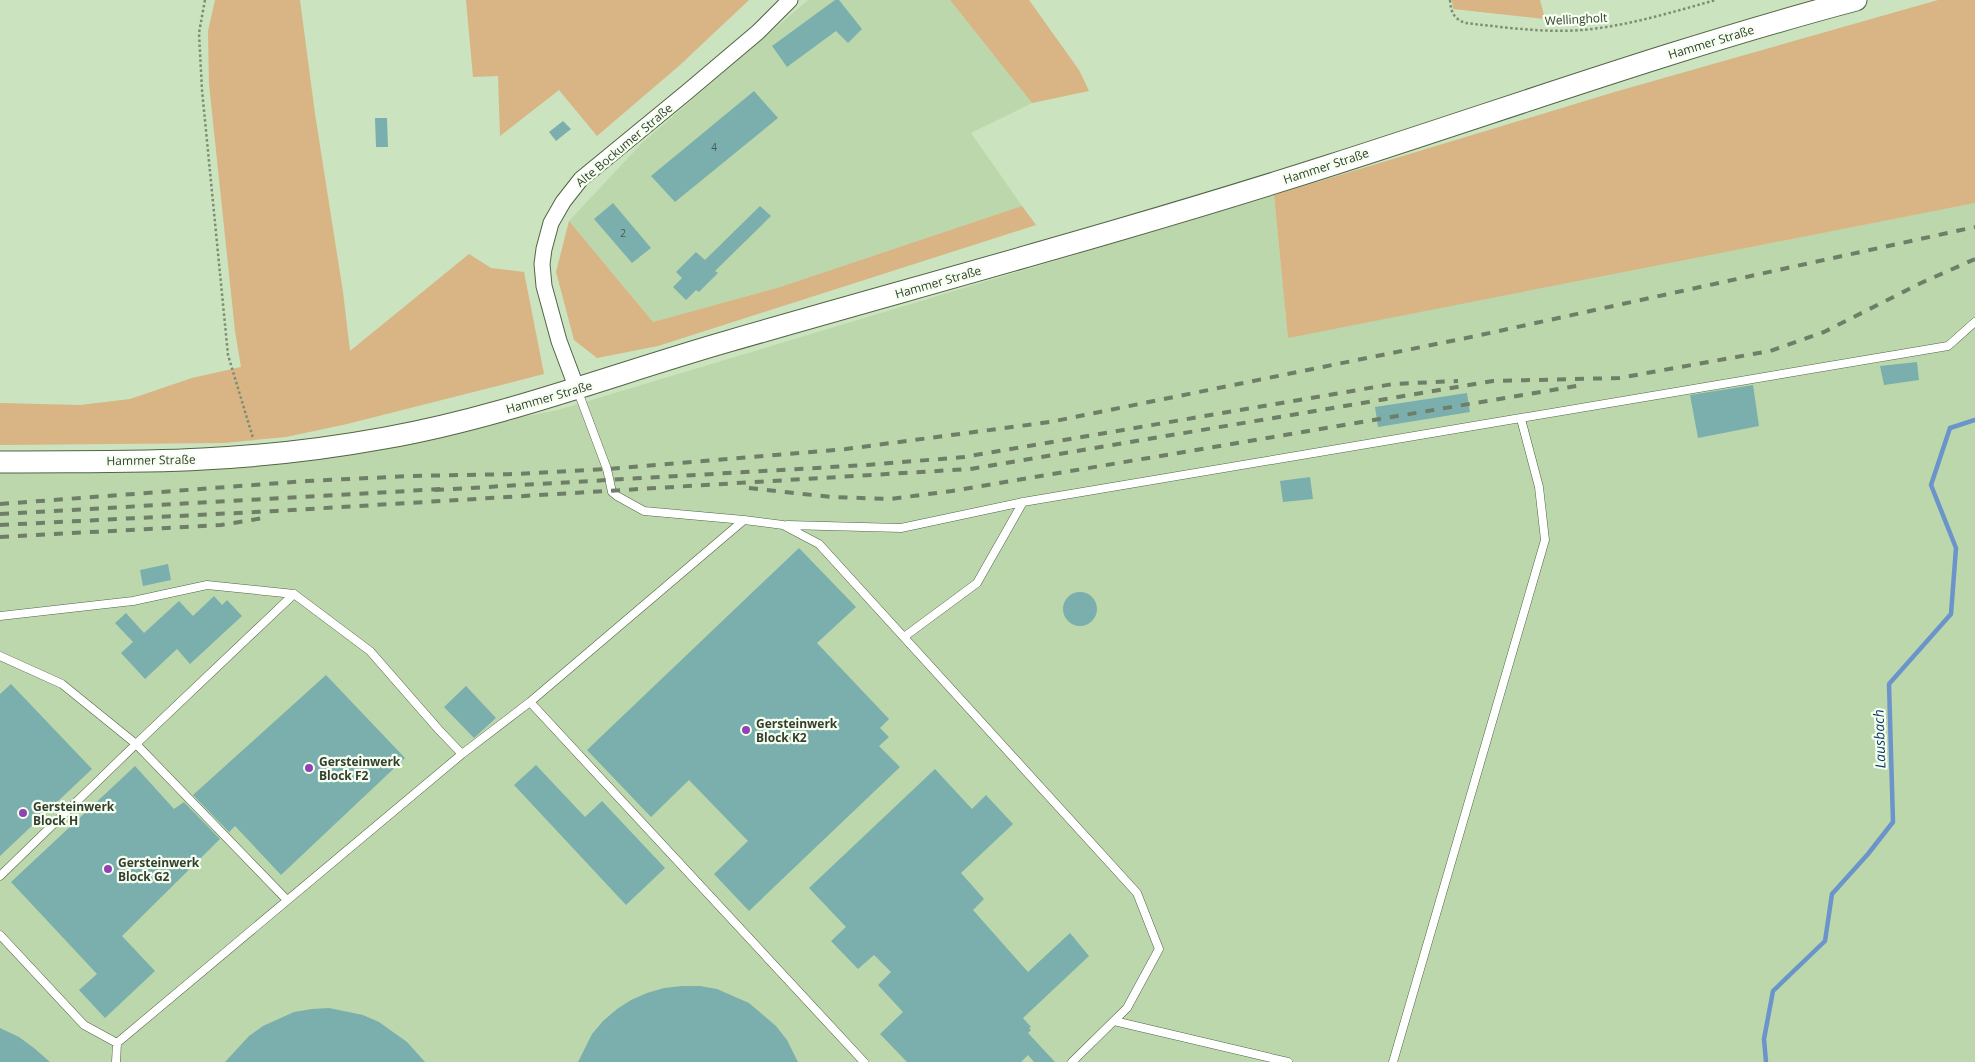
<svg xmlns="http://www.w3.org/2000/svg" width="1975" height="1062" viewBox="0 0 1975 1062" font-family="'Open Sans',sans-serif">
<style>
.built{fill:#bcd7ac}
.green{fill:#d9b484}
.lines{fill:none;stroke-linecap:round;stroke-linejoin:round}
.stream{stroke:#6b95ca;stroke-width:4.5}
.building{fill:#7aafae}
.lane-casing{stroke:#516545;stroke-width:9}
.street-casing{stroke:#516545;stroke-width:17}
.secondary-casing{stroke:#516545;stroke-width:23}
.path{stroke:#7d8d74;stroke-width:2.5;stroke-dasharray:2.5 2.5;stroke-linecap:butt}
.lane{stroke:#fff;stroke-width:8}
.street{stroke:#fff;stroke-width:15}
.secondary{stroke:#fff;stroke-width:21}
.rail{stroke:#6f7e66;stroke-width:4;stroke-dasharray:9 9;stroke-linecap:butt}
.poi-dot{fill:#9143b3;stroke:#f5fff0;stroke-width:2}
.labels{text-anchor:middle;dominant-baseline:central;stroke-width:4.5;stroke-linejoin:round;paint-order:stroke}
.number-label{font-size:10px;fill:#465a4e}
.street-label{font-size:12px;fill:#343d2e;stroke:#f5fff0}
.poi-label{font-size:12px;font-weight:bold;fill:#343d2e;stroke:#f5fff0;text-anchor:start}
.water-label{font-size:14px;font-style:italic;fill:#0c396a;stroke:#f5fff0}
</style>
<rect width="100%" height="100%" fill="#cbe3be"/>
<path class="built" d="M808,0H950L1032,103L971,133L1022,206L780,287L653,322L569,221L643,142Z
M1274,195L1288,337L1975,203V1062H0V471L299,461L558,410Z"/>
<path class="green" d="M215,0H300L315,114L343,292L350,351L469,254L491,268L524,272L544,374L347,424L286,437L224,443L0,445V403L80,405L130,399L192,378L241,367L235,331L209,84L208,31Z
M466,0H749L680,65L597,136L559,90L500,136L498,76L473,77Z
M950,0H1029L1079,70L1089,91L1032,103Z
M1452,0H1540L1545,19L1453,9Z
M1938,0H1975V203L1288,338L1274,195L1618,91Z
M1022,206L1036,225L658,346L597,358L574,340L556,272L569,221L653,322L780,287Z"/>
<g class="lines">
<path class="stream" d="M1766,1062L1764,1039L1773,991L1825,941L1832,894L1868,854L1893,822L1889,684L1951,614L1956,548L1931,485L1950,428L1975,420"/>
</g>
<path class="building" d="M835,0H839L862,29L848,43L836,31L787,67L772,46Z
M754,91L778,118L675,202L651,176Z
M375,118H387L388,147H376Z
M563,121L571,129L556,141L549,132Z
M613,203L651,248L632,263L594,219Z
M760,206L771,216L715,271L718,273L699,292L696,290L686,300L673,287L682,278L676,272L696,252L705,260Z
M1917,362L1919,380L1884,385L1880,366Z
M1753,385L1759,426L1698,438L1690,395Z
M1467,393L1470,412L1378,427L1375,407Z
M1310,477L1313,499L1283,502L1280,481Z
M799,548L856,607L817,643L889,719L880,728L889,737L879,746L900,767L749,911L714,874L748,841L689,780L651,817L587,750Z
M168,564L171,580L143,586L140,570Z
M1063 609a17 17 0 1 1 34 0a17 17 0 1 1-34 0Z
M214,596L222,605L227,600L242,616L190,664L177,649L145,679L121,653L133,642L115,623L126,613L144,633L179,601L193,616Z
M326,675L405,758L281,875L235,826L229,832L193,795Z
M11,684L92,769L0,856V694Z
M466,686L496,718L474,738L444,707Z
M536,765L585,817L602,801L665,868L626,905L514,785Z
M135,766L174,809L184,802L220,839L122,936L155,971L105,1018L79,990L97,974L11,882Z
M935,769L972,809L986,795L1013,824L961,873L984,899L973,910L1028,972L1070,933L1089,956L1023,1018L1031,1027L1029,1028L1031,1030L1028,1033L1055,1062H1034L1028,1055L1021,1062H907L880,1034L903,1012L878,985L891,972L874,955L858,969L831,941L846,927L809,888Z
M682,986H700L717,989L749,1003L776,1026L787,1040L798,1062H578L592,1034L603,1021L617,1009L631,1000L647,993L664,988Z
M329,1008L363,1015L379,1022L407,1042L425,1062H225L249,1036L263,1026L294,1012L312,1009Z
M0,1028L19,1037L34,1048L50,1062H0Z"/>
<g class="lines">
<defs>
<path id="lane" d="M577,389L607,469L612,492L617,496L644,511L744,520
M787,525L901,528L1023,502L1948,346L1975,322
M0,616L133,601L207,585L294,594L370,651L439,730L462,754L530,702L744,520L783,525L819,544L1137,893L1159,949L1127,1008L1072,1062
M904,637L977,583L1023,502
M0,656L62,684L136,744L294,594
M530,702L864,1062
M0,876L136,744L287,900
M0,935L84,1025L117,1043L462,754
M1114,1021L1288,1062
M116,1062L117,1043
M1393,1062L1545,540L1539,487L1521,419"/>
<path id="street" d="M577,389L559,341L544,286L542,264L544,249L551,223L563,202L581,179L687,92L758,32L790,0"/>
<path id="secondary" d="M0,462C67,461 135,463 203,459C264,456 325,449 385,438C503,417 614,374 729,341C930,283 1132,229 1331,165C1506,109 1679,47 1856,0"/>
</defs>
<use href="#lane" class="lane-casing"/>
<use href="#street" class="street-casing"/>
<use href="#secondary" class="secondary-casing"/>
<path class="path" d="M205,0L199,33L202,90L228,355L253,438
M1450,0C1451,12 1453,18 1465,23C1503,27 1543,33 1582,30C1628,26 1672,12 1716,0"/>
<use href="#lane" class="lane"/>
<use href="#street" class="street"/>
<use href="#secondary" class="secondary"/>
<path class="rail" d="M749,488L831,497L890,499L952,491L1582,385
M435,490L867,465L964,457L1393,384L1458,381
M0,504L307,481L411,476L517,474L607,469L846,449L1050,422L1476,336L1975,227
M0,514L442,489
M0,525L276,511L970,469L1493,381L1619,378L1770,351L1824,332L1921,283L1975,259
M0,537L221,525L269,517"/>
</g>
<g class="poi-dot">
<circle cx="746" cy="730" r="5"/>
<circle cx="309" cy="768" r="5"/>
<circle cx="23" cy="813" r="5"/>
<circle cx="108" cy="869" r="5"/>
</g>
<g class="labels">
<g class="number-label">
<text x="714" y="147">4</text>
<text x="623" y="233">2</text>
</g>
<g class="street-label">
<text transform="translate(1576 19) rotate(-3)">Wellingholt</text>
<text transform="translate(1711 42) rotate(-17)">Hammer Straße</text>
<text transform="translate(624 145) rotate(-40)">Alte Bockumer Straße</text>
<text transform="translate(1326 166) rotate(-18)">Hammer Straße</text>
<text transform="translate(938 282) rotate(-16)">Hammer Straße</text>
<text transform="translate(549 397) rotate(-16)">Hammer Straße</text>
<text transform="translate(151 460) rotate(-1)">Hammer Straße</text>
</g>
<g class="poi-label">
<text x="756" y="723">Gersteinwerk<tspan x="756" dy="14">Block K2</tspan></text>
<text x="319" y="761">Gersteinwerk<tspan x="319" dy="14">Block F2</tspan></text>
<text x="33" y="806">Gersteinwerk<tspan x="33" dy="14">Block H</tspan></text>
<text x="118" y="862">Gersteinwerk<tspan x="118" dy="14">Block G2</tspan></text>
</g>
<g class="water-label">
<text transform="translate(1879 739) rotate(-92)">Lausbach</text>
</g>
</g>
</svg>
